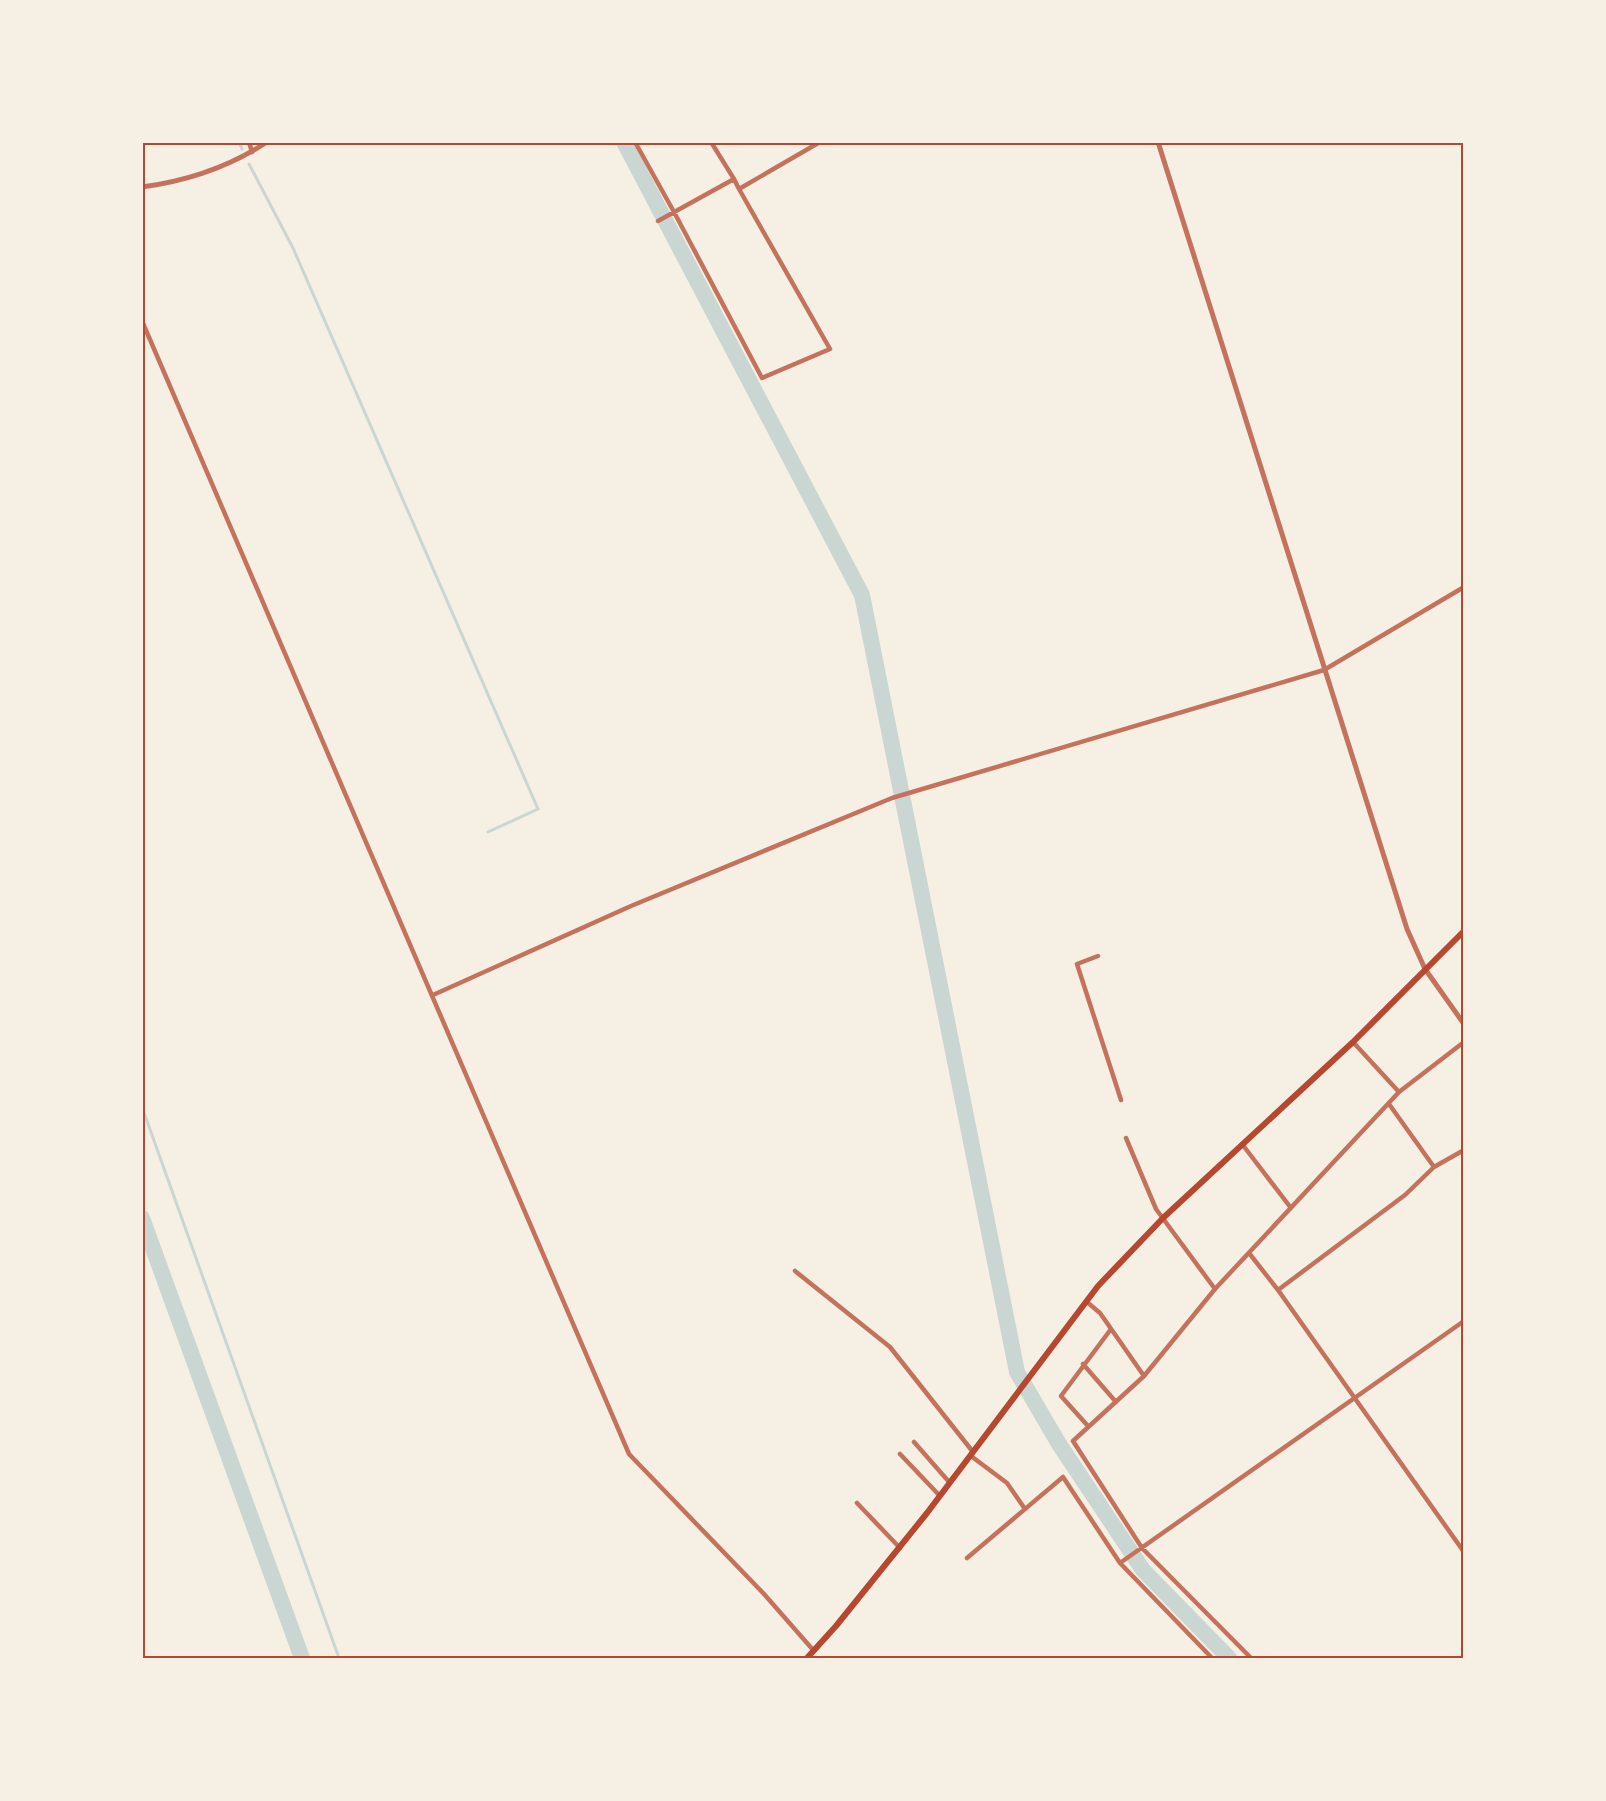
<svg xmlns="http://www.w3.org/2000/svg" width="1606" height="1801" viewBox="0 0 1606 1801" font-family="'Times New Roman',serif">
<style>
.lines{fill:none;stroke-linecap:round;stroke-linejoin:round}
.stream{stroke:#c9d6d2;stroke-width:3}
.river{stroke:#c9d6d2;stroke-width:16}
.minor{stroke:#c5725c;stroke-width:4.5}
.tertiary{stroke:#c5725c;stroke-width:5}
.secondary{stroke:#b5482f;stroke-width:6}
.neatline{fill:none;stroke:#b5482f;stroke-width:2}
</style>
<rect width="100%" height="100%" fill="#f6efe4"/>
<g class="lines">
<path class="stream" d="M239,142L242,149
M249,164L293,248L538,809L488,832
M142,1107L339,1658"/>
<path class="river" d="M624,142L862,595L1017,1372L1059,1444L1143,1570L1229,1658
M142,1218L302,1658"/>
<path class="minor" d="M249,142L252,152
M635,142L674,212L762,378L830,349L739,189
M711,142L734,179
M658,221L734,179L739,189L820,142
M142,321L629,1454L764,1594L814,1651
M1098,956L1077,964L1121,1100
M433,995L631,906L892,798L1324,670L1464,587
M1353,1042L1399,1092
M1389,1104L1434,1167
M1126,1138L1156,1209L1215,1289
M1242,1144L1291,1208
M1464,1150L1434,1167L1405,1195L1278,1290L1464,1552
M1249,1253L1278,1290
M795,1271L890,1347L973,1452
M1087,1302L1100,1313L1144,1376
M1083,1364L1116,1402
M1088,1426L1061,1396L1111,1329
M914,1442L950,1483
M900,1454L940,1496
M971,1456L1007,1483L1025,1509
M857,1503L900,1548
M967,1558L1063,1477L1120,1563L1212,1658
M1120,1563L1464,1321
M1251,1658L1142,1548L1073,1441L1144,1376L1215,1289L1399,1092L1464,1042"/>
<path class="tertiary" d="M1158,142L1407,929L1425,969L1464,1024
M142,187C187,181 229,167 267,142"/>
<path class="secondary" d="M807,1658L836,1626L927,1513L1098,1286L1163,1218L1353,1042L1464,931"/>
</g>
<rect width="1606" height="1801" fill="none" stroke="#f6efe4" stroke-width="288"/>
<rect x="144" y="144" width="1318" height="1513" class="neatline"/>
</svg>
